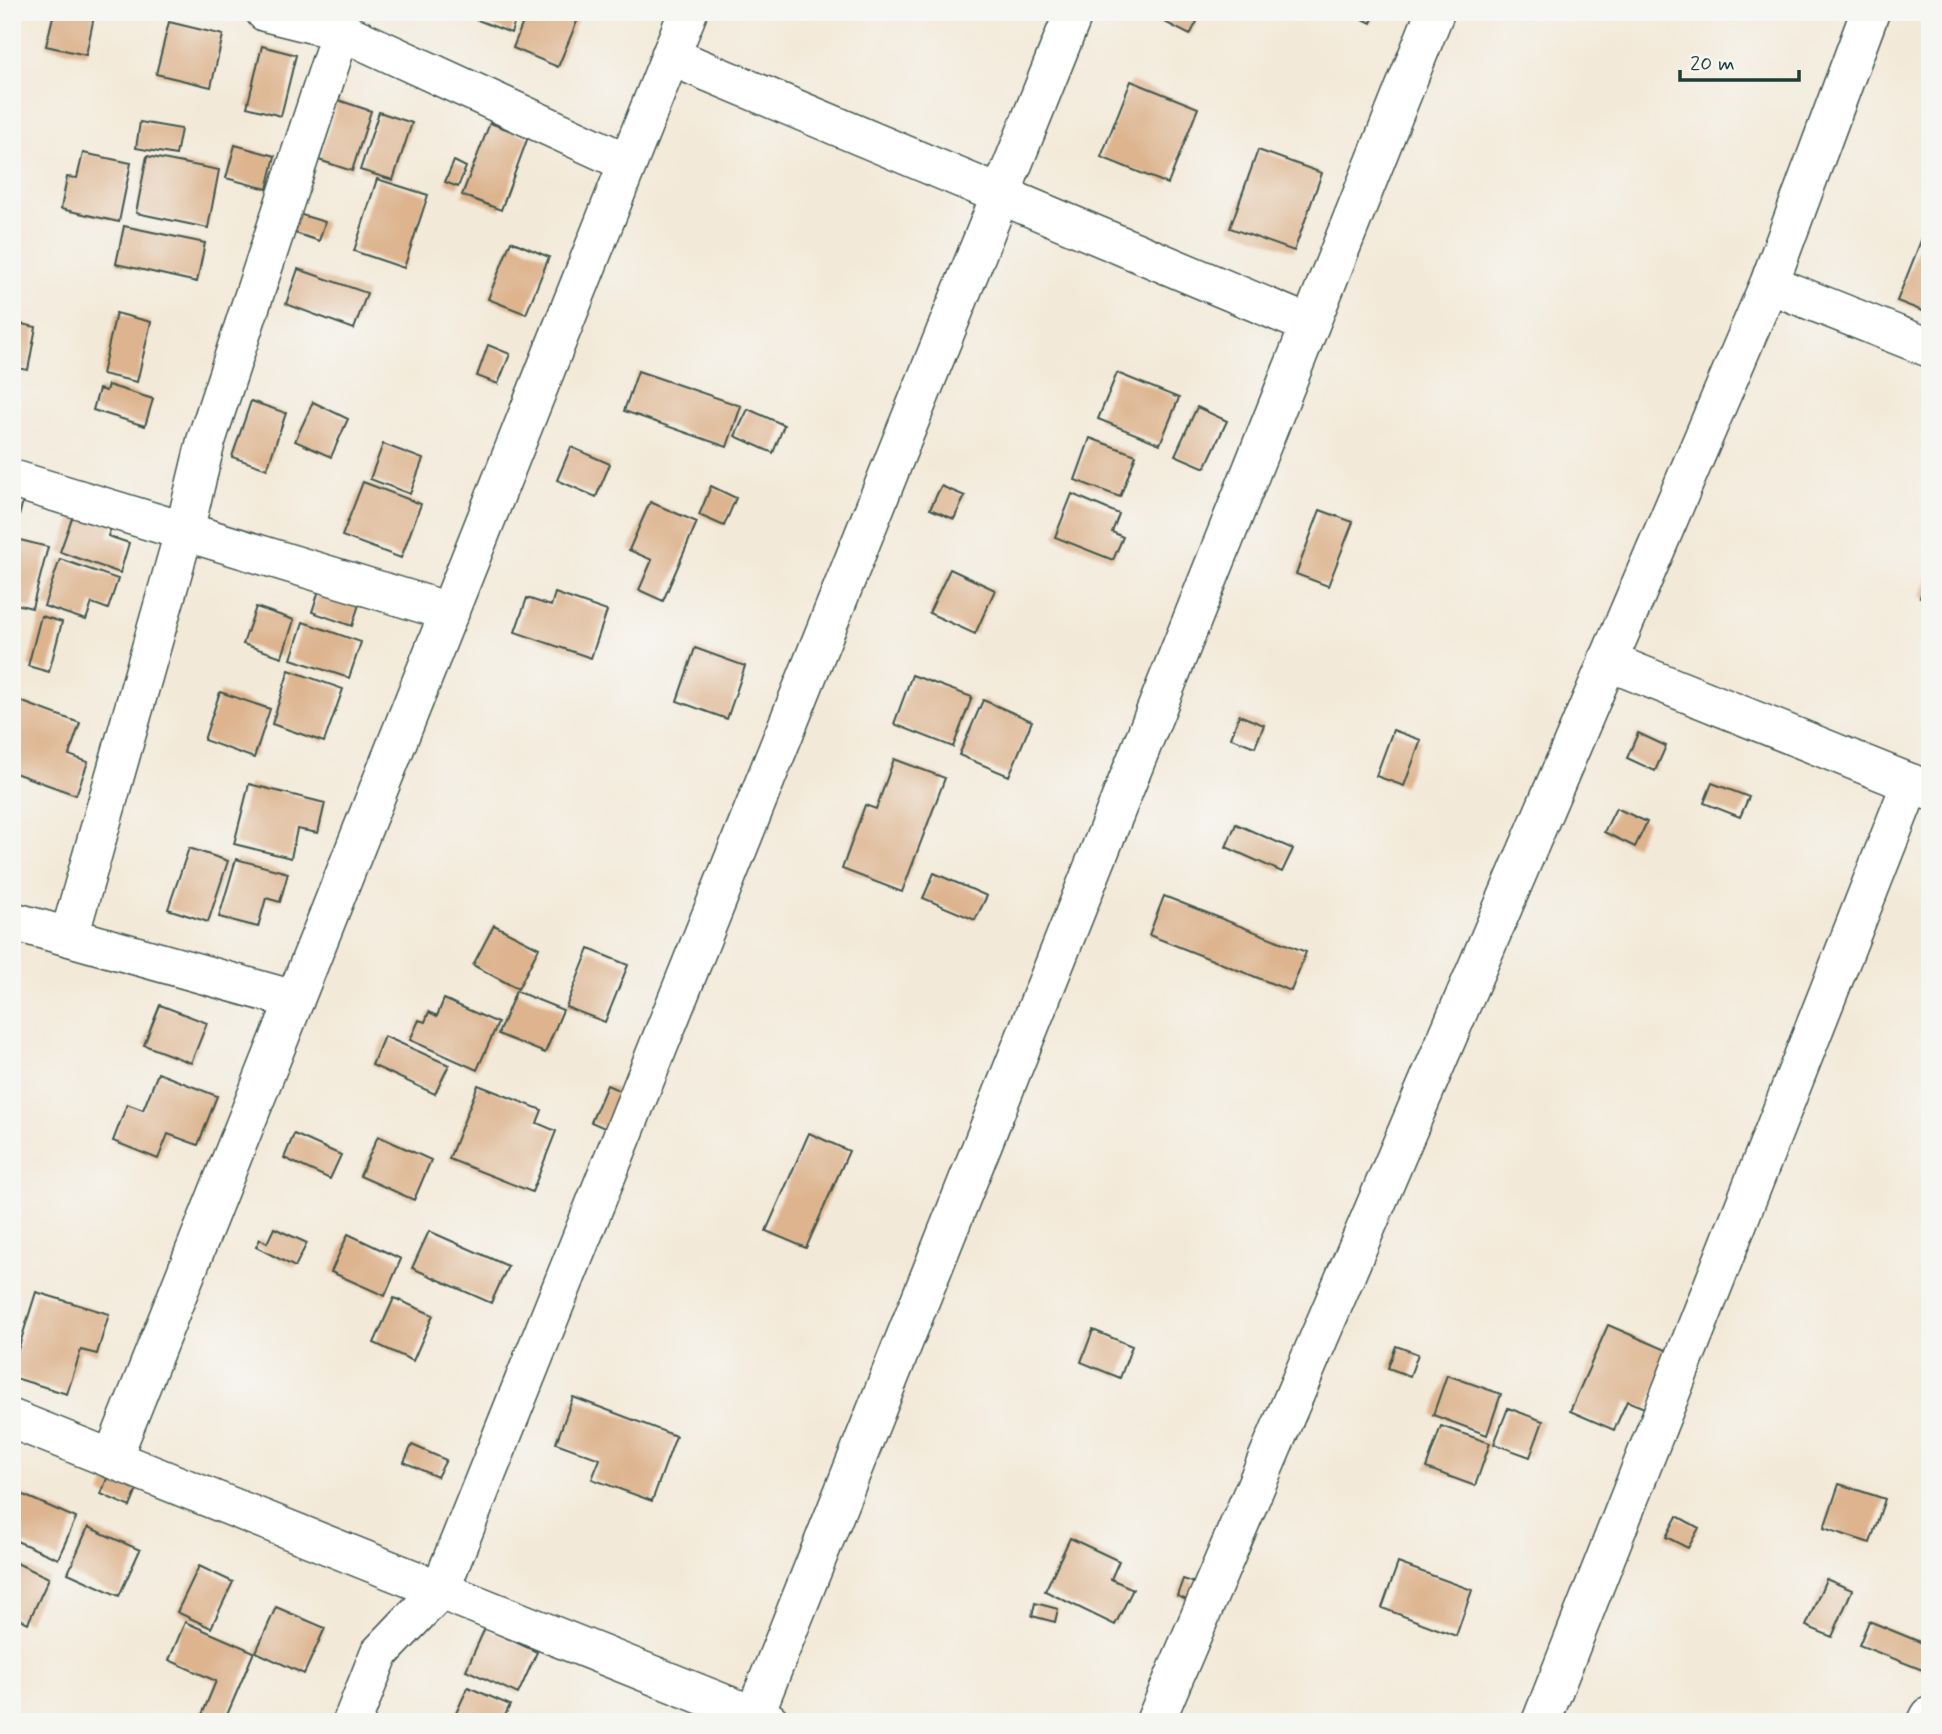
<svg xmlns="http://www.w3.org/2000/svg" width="1942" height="1734" viewBox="0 0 1942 1734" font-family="Mynerve,sans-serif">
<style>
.building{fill:#ddb48e}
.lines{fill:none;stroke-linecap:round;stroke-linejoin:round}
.minor-casing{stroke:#3f574d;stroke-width:41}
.minor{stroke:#fff;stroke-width:38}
</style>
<rect width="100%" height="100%" fill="#f6f6f2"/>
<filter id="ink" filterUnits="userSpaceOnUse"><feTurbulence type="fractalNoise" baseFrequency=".0143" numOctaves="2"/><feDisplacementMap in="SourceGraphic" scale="14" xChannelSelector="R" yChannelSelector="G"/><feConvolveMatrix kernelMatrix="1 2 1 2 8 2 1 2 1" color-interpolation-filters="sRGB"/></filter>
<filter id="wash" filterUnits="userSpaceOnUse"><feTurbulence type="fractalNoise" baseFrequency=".00686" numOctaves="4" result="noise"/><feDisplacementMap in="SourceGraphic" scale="28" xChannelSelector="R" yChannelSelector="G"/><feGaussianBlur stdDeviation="1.57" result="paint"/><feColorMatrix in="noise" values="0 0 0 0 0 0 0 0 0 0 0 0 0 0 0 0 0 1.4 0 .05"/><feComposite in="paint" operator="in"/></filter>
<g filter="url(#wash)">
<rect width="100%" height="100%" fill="#f3e9d8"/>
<g id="blocks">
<path class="building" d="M54,12H95L86,55L46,46Z
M457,12H518L511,33Z
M527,12H581L558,67L513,48Z
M1152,12H1202L1190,35L1151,15Z
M1349,12H1376L1371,23Z
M169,22L223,35L211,87L156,74Z
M262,46L296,55L281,116L247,107Z
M1131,81L1198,108L1168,184L1101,157Z
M338,100L371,111L352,171L319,160Z
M379,112L412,123L393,180L360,170Z
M140,122L181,129L176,155L136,148Z
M490,123L528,137L501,210L462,195Z
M235,145L275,156L267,189L226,178Z
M1258,150L1322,173L1294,251L1230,228Z
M83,153L131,163L119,222L61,209L67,177L77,178Z
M147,156L219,170L208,228L136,213Z
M454,161L466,167L458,187L445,182Z
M377,179L428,195L404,268L354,251Z
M295,213L325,222L319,241L289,231Z
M124,226L205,243L197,282L116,264Z
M1922,238L1930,241V314L1897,301Z
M511,241L549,257L526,314L488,299Z
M298,269L367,293L354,329L286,304Z
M116,313L151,322L137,382L102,374Z
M12,322L36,327L28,370L12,367Z
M488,345L510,354L498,384L477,376Z
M638,371L741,406L727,447L624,411Z
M1117,373L1179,398L1160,444L1098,419Z
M108,385L153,399L145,426L93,410L99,389L106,391Z
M251,401L286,413L267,469L232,457Z
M313,402L348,419L331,457L295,441Z
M1197,407L1227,421L1205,468L1175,455Z
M748,409L784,425L773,453L735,436Z
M1090,438L1136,455L1120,497L1075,480Z
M383,444L423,459L410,494L370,479Z
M571,447L610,464L596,497L557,480Z
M363,482L421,504L401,558L342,536Z
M711,486L736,498L724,526L699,515Z
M941,486L965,496L954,519L930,509Z
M12,490L25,493L17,524L12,523Z
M1072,494L1119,514L1112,532L1123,537L1113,560L1055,537Z
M650,502L697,522L663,601L639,590L652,560L629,550Z
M77,504L115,517L108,536L129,543L120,573L60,552Z
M1320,510L1353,522L1328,586L1296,574Z
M12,538L48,547L32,608L12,603Z
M60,559L118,579L108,609L92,603L86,620L44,606Z
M950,569L995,590L975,634L929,613Z
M1930,574V601L1920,597Z
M323,578L363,592L352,626L312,612Z
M555,593L607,611L591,658L515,632L527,598L551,606Z
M256,607L294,620L282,657L243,644Z
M41,616L62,622L49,672L28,666Z
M303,622L361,642L349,678L291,659Z
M695,648L745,666L727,719L677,701Z
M289,670L343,689L324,742L272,724Z
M912,675L972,697L953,747L894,724Z
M220,692L270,709L254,758L204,740Z
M983,700L1032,721L1009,776L959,755Z
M20,701L80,723L69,755L88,762L76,795L12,772V722Z
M1239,715L1264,725L1255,747L1231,738Z
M1393,730L1421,740L1404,786L1376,776Z
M1638,733L1666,746L1655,771L1627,758Z
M894,759L945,778L902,892L842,869L865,805L876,809Z
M1712,783L1749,797L1740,817L1704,803Z
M249,784L325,803L318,833L297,829L291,858L234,844Z
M1616,808L1647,822L1635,847L1604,832Z
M1236,824L1293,849L1282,872L1226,847Z
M189,848L228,861L208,922L168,909Z
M236,859L288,873L280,902L266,898L258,927L219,917Z
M934,873L987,896L975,920L923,898Z
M1164,896L1306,952L1291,991L1149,935Z
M494,925L539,948L518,989L473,965Z
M589,949L628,965L605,1022L566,1007Z
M516,991L563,1010L545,1053L498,1034Z
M444,999L498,1023L477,1070L410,1040L419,1020L425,1022L429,1012L437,1016Z
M160,1005L207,1023L191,1063L144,1045Z
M384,1036L449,1065L435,1094L372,1065Z
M158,1073L217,1096L198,1145L168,1134L158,1159L113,1141L127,1104L143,1110Z
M478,1085L542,1110L537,1123L556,1131L532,1192L449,1159Z
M607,1085L632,1096L616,1133L591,1122Z
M809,1133L849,1151L806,1248L766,1231Z
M294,1134L341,1155L330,1179L284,1158Z
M378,1136L431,1160L414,1200L360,1176Z
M274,1228L307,1243L295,1267L256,1247L260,1239L267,1243Z
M429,1231L508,1266L491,1303L412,1268Z
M348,1234L401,1259L385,1296L331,1272Z
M36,1292L109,1314L97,1354L81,1350L67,1394L12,1377V1369Z
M394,1298L433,1315L413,1361L374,1343Z
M1608,1325L1671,1352L1647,1409L1627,1401L1614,1430L1570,1411Z
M1093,1330L1132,1346L1120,1378L1081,1362Z
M1396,1346L1418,1354L1410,1376L1388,1368Z
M1447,1375L1501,1394L1487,1435L1433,1415Z
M573,1397L676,1436L652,1501L592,1479L600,1459L556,1443Z
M1508,1408L1543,1421L1530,1457L1494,1444Z
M1441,1426L1490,1443L1475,1486L1426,1468Z
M412,1445L446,1460L437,1477L404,1462Z
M109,1473L139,1485L130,1507L101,1494Z
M1839,1484L1885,1499L1870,1543L1824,1528Z
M12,1490L76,1518L58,1559L12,1539Z
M1677,1516L1699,1528L1688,1548L1666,1537Z
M88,1527L140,1550L119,1596L68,1573Z
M1070,1538L1119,1561L1111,1579L1133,1589L1115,1625L1045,1591Z
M12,1561L49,1578L28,1623L12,1615Z
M1398,1563L1472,1590L1456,1636L1382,1608Z
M199,1566L233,1582L211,1628L177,1612Z
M1183,1579L1195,1583L1189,1601L1177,1596Z
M1826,1579L1852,1590L1832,1637L1806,1626Z
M1035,1603L1058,1609L1055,1622L1032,1616Z
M276,1607L325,1628L304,1674L256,1652Z
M1869,1621L1930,1646V1659L1925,1671L1859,1645Z
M185,1622L254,1652L224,1722H199L216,1681L169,1660Z
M485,1628L537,1652L518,1694L466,1670Z
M468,1687L510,1705L502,1722H452Z"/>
</g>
</g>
<g filter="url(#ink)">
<use href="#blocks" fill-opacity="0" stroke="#3f574d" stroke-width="2"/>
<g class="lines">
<defs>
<path id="minor" d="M265,12L341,31L628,163
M670,56L1310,325
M1769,284L1930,348
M12,479L450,612
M1607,661L1930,791
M12,921L295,1000
M69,937L184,532L206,441L341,31
M12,1419L770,1722
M112,1459L688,12
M754,1716L1435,12
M352,1722L379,1654L440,1590L1074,12
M1155,1722L1769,284L1870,12
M1541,1722L1911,783
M1927,1722L1930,1716"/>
</defs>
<use href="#minor" class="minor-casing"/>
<use href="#minor" class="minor"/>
</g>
</g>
<rect width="1942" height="1734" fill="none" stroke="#f6f6f2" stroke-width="42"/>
<path d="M1680 70v10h119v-10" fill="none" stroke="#1f3d34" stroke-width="3.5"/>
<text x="1690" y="70" font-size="21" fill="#1f3d34" stroke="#f6f6f2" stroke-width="5" paint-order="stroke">20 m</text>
</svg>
